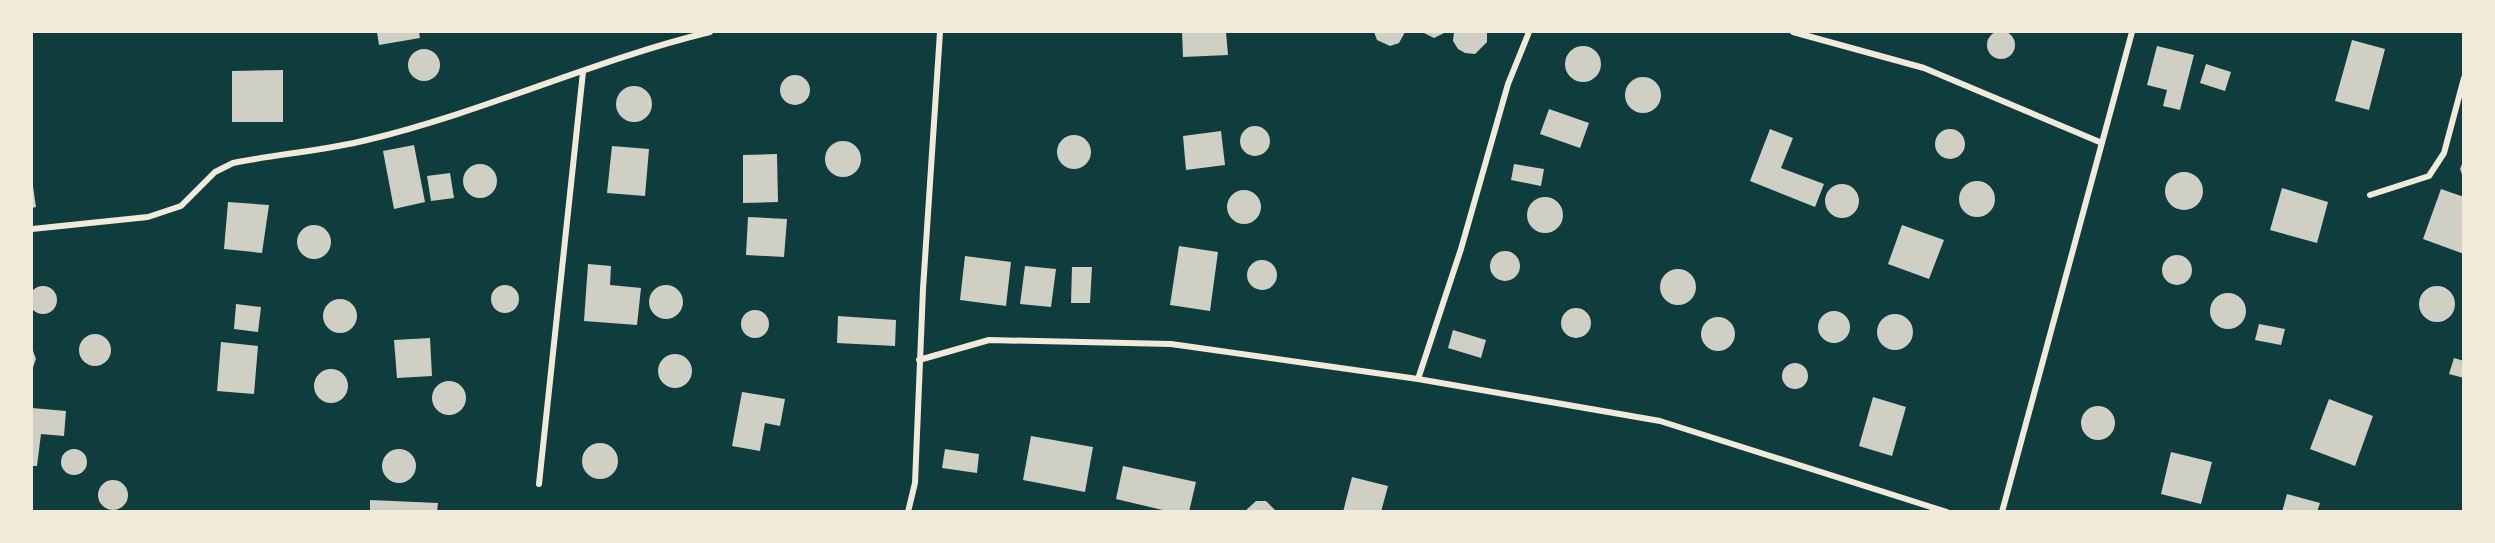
<svg xmlns="http://www.w3.org/2000/svg" width="2495" height="543" viewBox="0 0 2495 543" font-family="'Nunito Sans',sans-serif">
<style>
.building{fill:#cfcfc3}
.lines{fill:none;stroke-linecap:round;stroke-linejoin:round}
.minor{stroke:#f1e9da;stroke-width:6}
</style>
<rect width="100%" height="100%" fill="#0f3d3e"/>
<path class="building" d="M1987 45a14 14 0 1 1 28 0a14 14 0 1 1-28 0Z
M377,32H419L420,38L379,45Z
M1182,32H1226L1228,55L1183,57Z
M1374,32H1405L1399,43L1390,46L1377,40Z
M1422,32H1446L1434,38Z
M1454,32H1487V42L1475,54L1465,53L1458,49L1453,41Z
M2352,40L2385,49L2369,110L2335,101Z
M1565 64a18 18 0 1 1 36 0a18 18 0 1 1-36 0Z
M2157,46L2194,55L2180,110L2163,106L2167,90L2147,85Z
M408 65a16 16 0 1 1 32 0a16 16 0 1 1-32 0Z
M2206,64L2231,72L2225,91L2200,83Z
M283,70V122H232V71Z
M780 90a15 15 0 1 1 30 0a15 15 0 1 1-30 0Z
M1625 95a18 18 0 1 1 36 0a18 18 0 1 1-36 0Z
M616 104a18 18 0 1 1 36 0a18 18 0 1 1-36 0Z
M1549,109L1589,123L1580,148L1540,134Z
M1240 141a15 15 0 1 1 30 0a15 15 0 1 1-30 0Z
M1935 144a15 15 0 1 1 30 0a15 15 0 1 1-30 0Z
M1770,129L1793,138L1781,168L1824,184L1815,207L1750,181Z
M1221,131L1225,165L1186,170L1183,136Z
M1057 152a17 17 0 1 1 34 0a17 17 0 1 1-34 0Z
M825 159a18 18 0 1 1 36 0a18 18 0 1 1-36 0Z
M414,145L425,202L394,209L383,151Z
M612,146L649,149L645,196L607,193Z
M777,154L778,202L743,203V155Z
M2464,159V180L2460,169Z
M1514,164L1544,169L1541,186L1511,180Z
M463 181a17 17 0 1 1 34 0a17 17 0 1 1-34 0Z
M2165 191a19 19 0 1 1 38 0a19 19 0 1 1-38 0Z
M450,173L454,198L431,201L427,176Z
M32,179L36,207L32,208Z
M1959 199a18 18 0 1 1 36 0a18 18 0 1 1-36 0Z
M1825 201a17 17 0 1 1 34 0a17 17 0 1 1-34 0Z
M2282,188L2328,202L2317,243L2270,230Z
M2441,189L2464,197V254L2423,239Z
M1227 207a17 17 0 1 1 34 0a17 17 0 1 1-34 0Z
M1527 215a18 18 0 1 1 36 0a18 18 0 1 1-36 0Z
M228,202L269,205L262,253L224,249Z
M748,217L787,219L784,257L746,255Z
M1902,225L1944,240L1929,279L1888,264Z
M297 242a17 17 0 1 1 34 0a17 17 0 1 1-34 0Z
M1179,246L1218,252L1210,311L1170,305Z
M1490 266a15 15 0 1 1 30 0a15 15 0 1 1-30 0Z
M2162 270a15 15 0 1 1 30 0a15 15 0 1 1-30 0Z
M965,256L1011,262L1006,306L960,300Z
M1247 275a15 15 0 1 1 30 0a15 15 0 1 1-30 0Z
M588,264L611,266L610,285L641,288L637,325L584,321Z
M1025,266L1056,269L1051,307L1020,304Z
M1072,267H1092L1090,303H1071Z
M1660 287a18 18 0 1 1 36 0a18 18 0 1 1-36 0Z
M491 299a14 14 0 1 1 28 0a14 14 0 1 1-28 0Z
M649 302a17 17 0 1 1 34 0a17 17 0 1 1-34 0Z
M29 300a14 14 0 1 1 28 0a14 14 0 1 1-28 0Z
M2419 304a18 18 0 1 1 36 0a18 18 0 1 1-36 0Z
M2210 311a18 18 0 1 1 36 0a18 18 0 1 1-36 0Z
M323 316a17 17 0 1 1 34 0a17 17 0 1 1-34 0Z
M236,304L261,307L258,332L234,329Z
M1561 323a15 15 0 1 1 30 0a15 15 0 1 1-30 0Z
M741 324a14 14 0 1 1 28 0a14 14 0 1 1-28 0Z
M1818 327a16 16 0 1 1 32 0a16 16 0 1 1-32 0Z
M1877 332a18 18 0 1 1 36 0a18 18 0 1 1-36 0Z
M838,316L896,320L895,346L837,343Z
M1701 334a17 17 0 1 1 34 0a17 17 0 1 1-34 0Z
M2259,324L2285,329L2281,345L2255,340Z
M1453,330L1486,340L1481,358L1448,348Z
M79 350a16 16 0 1 1 32 0a16 16 0 1 1-32 0Z
M430,338L432,376L397,378L394,340Z
M221,342L258,346L254,394L217,391Z
M32,348L36,359L32,370Z
M658 371a17 17 0 1 1 34 0a17 17 0 1 1-34 0Z
M2454,358L2464,361V378L2449,374Z
M1782 376a13 13 0 1 1 26 0a13 13 0 1 1-26 0Z
M314 386a17 17 0 1 1 34 0a17 17 0 1 1-34 0Z
M432 398a17 17 0 1 1 34 0a17 17 0 1 1-34 0Z
M742,392L785,399L780,426L765,423L760,451L732,446Z
M1873,397L1906,407L1892,456L1859,446Z
M2329,399L2373,416L2355,466L2310,449Z
M2081 423a17 17 0 1 1 34 0a17 17 0 1 1-34 0Z
M32,408L66,411L64,436L41,434L37,466H32Z
M1031,436L1093,447L1085,492L1023,480Z
M582 461a18 18 0 1 1 36 0a18 18 0 1 1-36 0Z
M382 466a17 17 0 1 1 34 0a17 17 0 1 1-34 0Z
M945,449L979,454L977,473L942,468Z
M61 462a13 13 0 1 1 26 0a13 13 0 1 1-26 0Z
M2171,452L2212,462L2201,504L2161,494Z
M1123,466L1196,482L1189,512H1171L1116,499Z
M1352,477L1388,486L1381,512H1343Z
M98 495a15 15 0 1 1 30 0a15 15 0 1 1-30 0Z
M2287,494L2320,503L2317,512H2282Z
M370,500L438,503L437,512H370Z
M1256,501H1266L1277,512H1244Z"/>
<g class="lines">
<path class="minor" d="M1793,32L1924,68L2102,143
M2370,195L2429,176L2444,153L2464,78
M32,229L148,217L181,206L215,172L233,163C277,154 323,151 367,140C484,112 594,60 710,32
M919,360L989,340L1171,344L1418,379L1660,421L1947,512
M1418,379L1461,249L1508,84L1529,32
M539,484L583,72
M908,512L915,483L923,289L940,32
M2002,512L2132,32"/>
</g>
<rect width="2495" height="543" fill="none" stroke="#f1e9da" stroke-width="66"/>
</svg>
